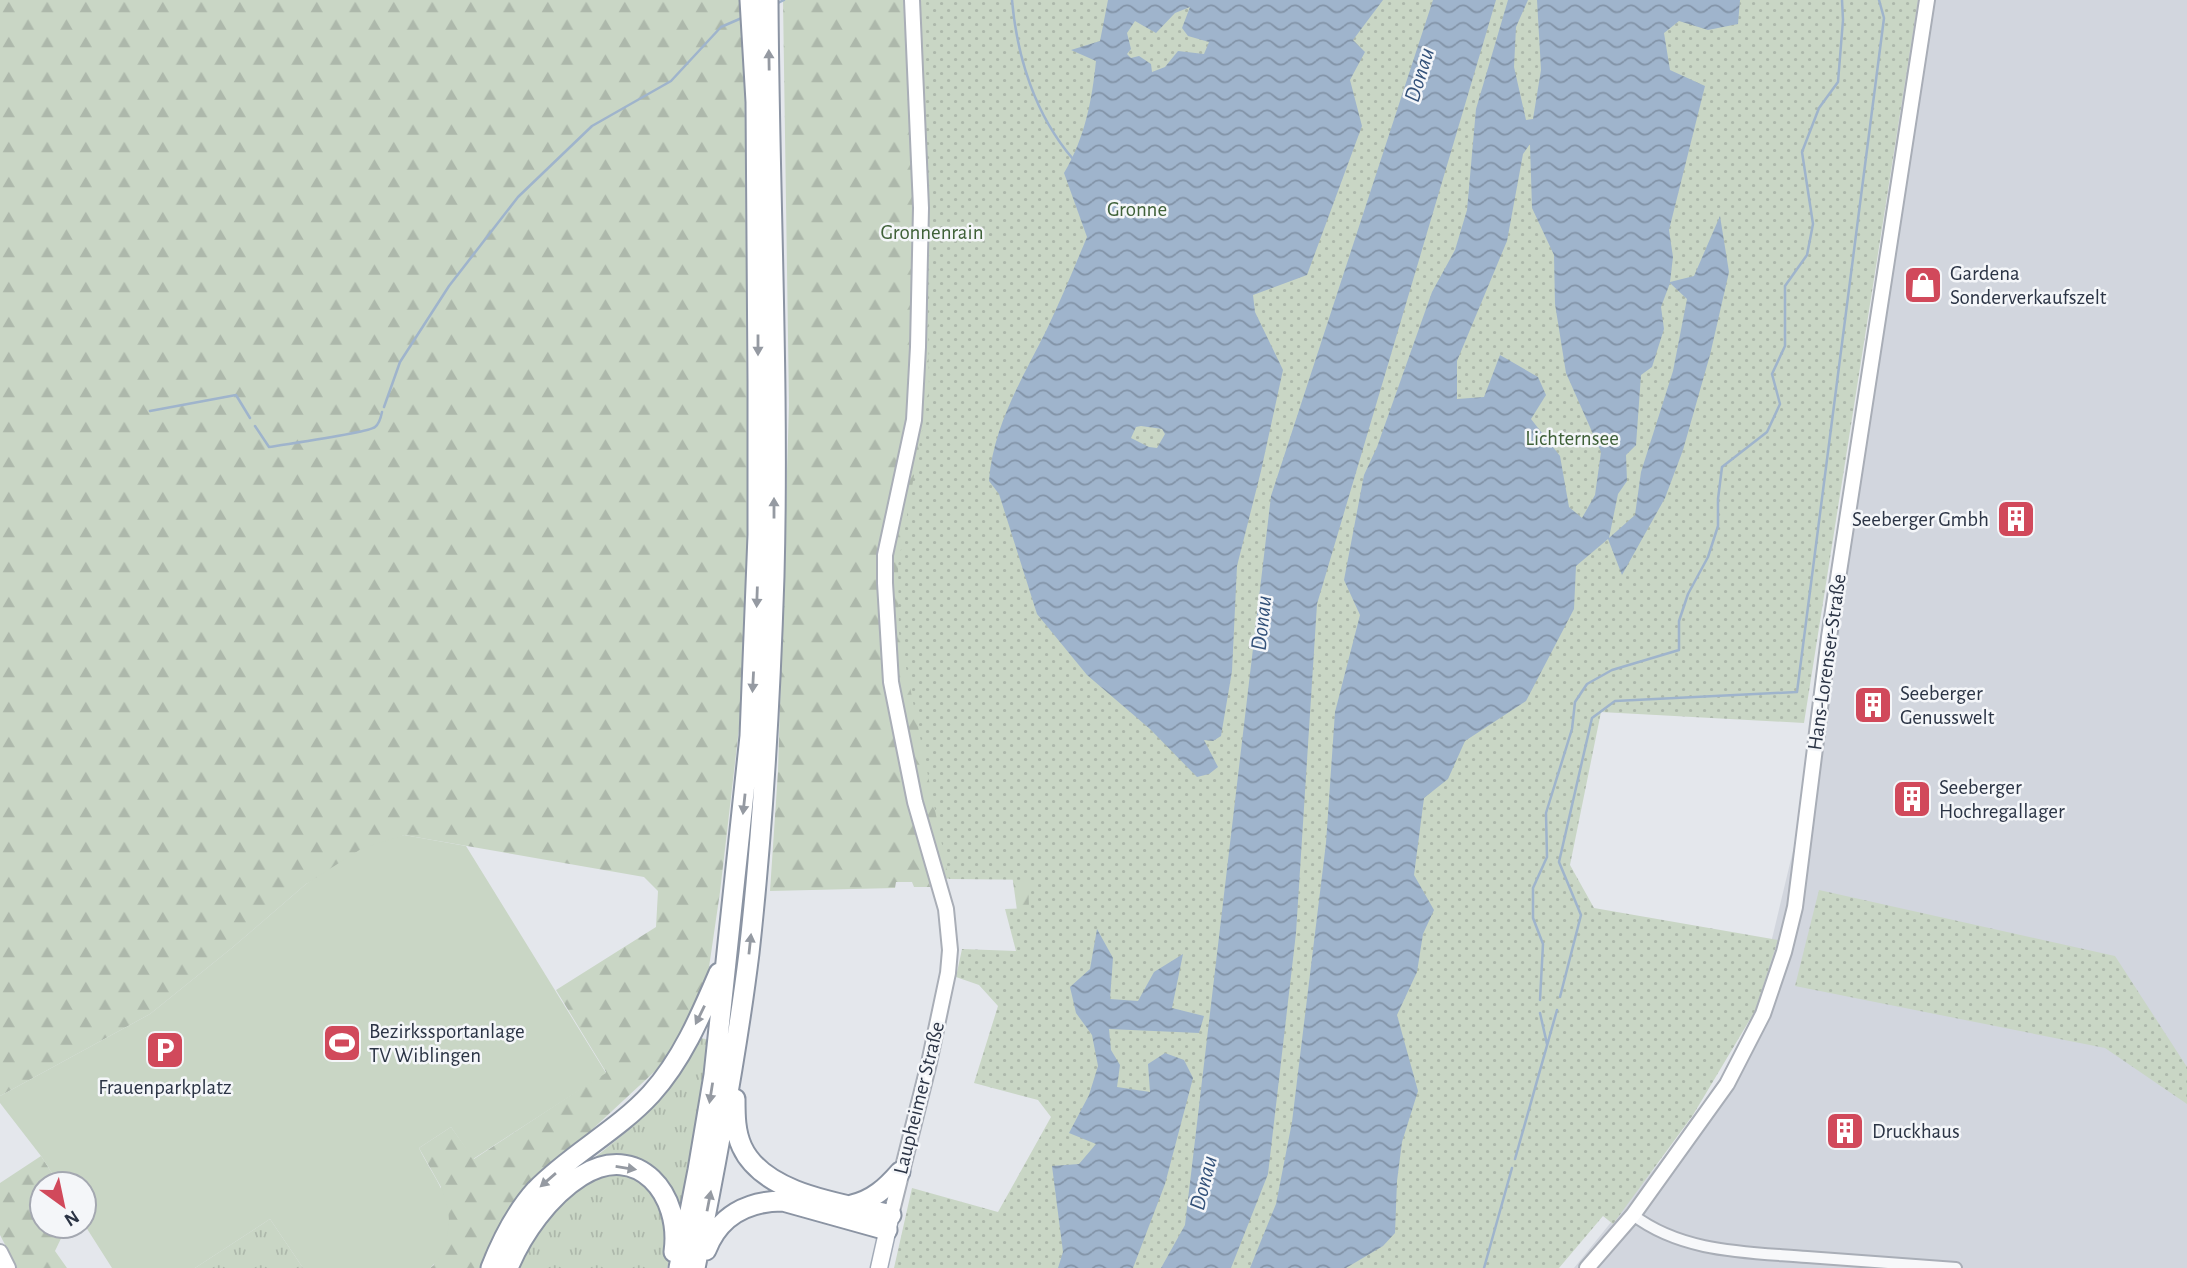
<svg xmlns="http://www.w3.org/2000/svg" width="2187" height="1268" viewBox="0 0 2187 1268" font-family="'Alegreya Sans',sans-serif">
<style>
.built{fill:#d2d6de}
.grass{fill:url(#grass-tufts)}
.forest{fill:url(#forest-firs)}
.park{fill:url(#park-dots)}
.pitch{fill:#c9d6c5}
.water{fill:url(#water-waves);fill-rule:evenodd}
.lines{fill:none;stroke-linecap:round;stroke-linejoin:round}
.stream{stroke:#9fb4cc;stroke-width:2.5}
.street-casing{stroke:#a9aeb7;stroke-width:14}
.secondary-casing{stroke:#a9aeb7;stroke-width:18}
.primary-casing{stroke:#a3abb8;stroke-width:19}
.highway-casing{stroke:#8b94a3;stroke-width:23}
.street{stroke:#f7f8fa;stroke-width:10}
.secondary{stroke:#fff;stroke-width:14}
.primary{stroke:#fff;stroke-width:16}
.highway{stroke:#fff;stroke-width:19}
.oneway{fill:#959aa2}
.labels{text-anchor:middle;dominant-baseline:central;stroke-width:5;stroke-linejoin:round;paint-order:stroke}
.park-label{font-size:21px;fill:#3f6138;stroke:#f4f6f9}
.poi-label{font-size:21px;fill:#2b3445;stroke:#f4f6f9;text-anchor:start}
.street-label{font-size:21px;fill:#2b3445;stroke:#f4f6f9}
.water-label{font-size:23px;font-style:italic;fill:#34527a;stroke:#f4f6f9}
</style>
<defs>
<pattern id="grass-tufts" width="24" height="20" patternUnits="userSpaceOnUse" patternTransform="scale(1.75)"><rect width="24" height="20" fill="#c9d6c5"/><path d="M3 7l-1-3M5 7V3M7 7l1-3M15 17l-1-3M17 17v-4M19 17l1-3" fill="none" stroke="#adb8ab"/></pattern>
<pattern id="forest-firs" width="22" height="20" patternUnits="userSpaceOnUse" patternTransform="scale(1.75)"><rect width="22" height="20" fill="#c9d6c5"/><path d="M5 1l3.5 6h-7zM16 11l3.5 6h-7z" fill="#adb8ab"/></pattern>
<pattern id="park-dots" width="8" height="8" patternUnits="userSpaceOnUse" patternTransform="scale(1.75)"><rect width="8" height="8" fill="#c9d6c5"/><path d="M2 2h.1M6 6h.1" fill="none" stroke="#adb8ab" stroke-width="1.8" stroke-linecap="round"/></pattern>
<pattern id="water-waves" width="16" height="10" patternUnits="userSpaceOnUse" patternTransform="scale(1.75)"><rect width="16" height="10" fill="#9fb4cc"/><path d="M0 5q4-4 8 0t8 0" fill="none" stroke="#8293a7"/></pattern>
</defs>
<rect width="100%" height="100%" fill="#e4e7ec"/>
<path class="built" d="M1917,0H2187V1268H1574L1692,1122L1749,1035L1797,834L1858,394Z"/>
<path class="grass" d="M700,1038L711,1040L684,1209L667,1268H503L556,1189L630,1129L680,1074Z
M270,1219L303,1268H195Z"/>
<path class="forest" d="M0,0H744L748,525L743,694L720,892L707,981L667,1060L555,1164L486,1268H430L434,1265L441,1187L419,1148L451,1127L474,1159L606,1072L556,990L656,927L658,891L644,877L404,835L306,884L233,947L150,1014L0,1096Z
M783,0H1004L1056,944L1022,947L1012,874L929,880L930,887H914L912,882H896L895,888L770,891L778,771L789,405Z
M41,1156L59,1184H42V1226H67L55,1251L67,1268H17L0,1235V1183Z"/>
<path class="park" d="M924,0H1918L1804,723L1601,712L1570,865L1594,908L1778,940L1755,1011L1693,1115L1613,1224L1603,1216L1559,1268H894L912,1188L998,1212L1051,1117L1038,1100L974,1083L998,1006L979,985L956,977L962,949L1016,951L1005,909L1029,908L1028,880L949,879L899,633L898,566L929,391Z
M1819,890L2115,956L2187,1067V1104L2105,1048L1795,986Z"/>
<path class="pitch" d="M404,835L466,846L606,1073L473,1159L451,1127L419,1148C435,1181 457,1201 446,1240C444,1250 438,1261 430,1268H303L270,1219L195,1268H112L84,1224V1184H59L41,1156L0,1103V1096L150,1014L233,947L306,884L361,849Z"/>
<path class="water" d="M1108,0H1383L1353,40L1365,52L1350,80L1362,126L1307,275L1253,295L1255,312L1283,370L1261,471L1237,566L1232,671L1221,736L1213,741L1204,740L1218,767L1209,774L1197,777L1150,729L1087,675L1037,614L999,494L989,481C993,426 1022,379 1046,331C1061,300 1074,268 1087,237L1064,173C1085,138 1092,100 1096,61L1071,50L1100,41ZM1190,7L1182,28L1188,36L1209,42L1204,54L1178,51L1165,67L1152,72L1151,64L1139,56L1131,58L1127,54L1131,49L1127,33L1135,21L1156,33L1175,13ZM1141,426L1162,429L1165,434L1157,448L1149,447L1131,438L1136,427Z
M1433,0H1496L1317,604L1296,933L1268,1174L1231,1268H1161L1185,1225L1271,496Z
M1508,0H1528L1516,27L1514,67L1526,120L1533,119L1541,70L1537,0H1740L1738,24L1708,30L1679,21L1664,33L1670,70L1705,86L1669,230L1673,257L1670,282L1694,276L1720,216L1729,272L1710,355L1683,450L1665,498L1622,575L1608,539L1576,566L1574,609L1526,701L1465,741L1448,779L1424,798L1414,875L1434,910L1423,934L1417,972L1397,1015L1418,1091L1402,1142L1397,1181L1395,1233L1383,1246L1346,1268H1250L1276,1204L1292,1122L1326,843L1335,712L1360,615L1344,580L1364,475L1377,447L1432,292L1455,250L1467,210L1476,109ZM1530,144L1532,208L1554,255L1555,304L1566,373L1601,452L1595,495L1582,518L1569,507L1560,456L1531,419L1546,395L1538,377L1500,355L1484,397L1457,399V361L1507,241L1523,154ZM1670,283L1687,299L1673,371L1641,472L1635,515L1609,538L1618,494L1627,481L1626,455L1636,445L1641,375L1652,367L1664,329L1661,307Z
M1097,929L1113,958L1110,999L1138,1001L1154,972L1183,954L1172,1008L1204,1016L1199,1033L1109,1029L1111,1050L1120,1065L1117,1087L1150,1092L1148,1064L1165,1053L1184,1060L1193,1078L1165,1184L1133,1268H1058L1063,1252L1052,1166L1079,1164L1096,1144L1069,1133L1089,1095L1098,1066L1092,1035L1076,1013L1070,987L1090,969Z"/>
<g class="lines">
<path class="stream" d="M1012,0C1017,57 1035,115 1073,159
M776,4L784,0
M384,407L400,362L449,286L518,197L592,126L671,81L721,27L744,17
M150,411L236,395L250,418
M255,426L269,447C286,444 368,433 375,427C379,424 381,417 382,412
M1560,997L1581,915L1559,862L1592,718L1615,701L1797,692L1884,18L1879,0
M1540,1000L1543,944L1533,918V888L1547,857L1546,813L1572,729L1575,702L1587,684L1612,670L1679,650V621L1688,594L1708,557L1718,526V499L1722,467L1767,432L1780,404L1772,374L1785,346V286L1807,255L1813,224L1802,152L1819,108L1838,82L1843,20L1842,0
M1540,1013L1547,1044
M1515,1159L1557,1010
M1484,1268L1512,1168"/>
<defs>
<path id="street" d="M1633,1215C1683,1253 1747,1252 1807,1257C1857,1261 1907,1264 1956,1268"/>
<path id="secondary" d="M891,1215L929,1063L948,973L950,950L946,909L915,802L891,682L885,583V555L914,420L918,347L921,208L912,0
M0,1252L8,1268
M1587,1268L1633,1215L1727,1084L1763,1014L1784,952L1795,907L1829,637L1927,0"/>
<path id="primary" d="M879,1268L890,1219"/>
<path id="highway" d="M735,1099C735,1115 735,1132 742,1147C764,1195 844,1204 891,1215
M852,1205C873,1200 886,1188 900,1172
M706,1250C719,1216 747,1201 783,1201L887,1230
M491,1268C502,1240 516,1212 536,1190C571,1154 617,1131 651,1094C682,1060 701,1015 719,973
M508,1268C522,1234 549,1196 581,1176C638,1140 682,1195 674,1252
M679,1268L698,1170L714,1075L750,736L758,535V383L756,102L750,0
M695,1268C716,1164 736,1058 749,953C763,828 770,701 774,576C779,384 769,192 768,0"/>
</defs>
<use href="#street" class="street-casing"/>
<use href="#secondary" class="secondary-casing"/>
<use href="#primary" class="primary-casing"/>
<use href="#highway" class="highway-casing"/>
<use href="#street" class="street"/>
<use href="#secondary" class="secondary"/>
<use href="#primary" class="primary"/>
<use href="#highway" class="highway"/>
</g>
<defs><path id="oneway-solid" d="M-6-.8H1V-3.2L6.5 0L1 3.2V.8H-6Z" transform="scale(1.75)"/></defs>
<g class="oneway">
<use href="#oneway-solid" transform="translate(769 60) rotate(-91)"/>
<use href="#oneway-solid" transform="translate(758 345) rotate(90)"/>
<use href="#oneway-solid" transform="translate(774 508) rotate(-90)"/>
<use href="#oneway-solid" transform="translate(757 597) rotate(92)"/>
<use href="#oneway-solid" transform="translate(753 682) rotate(93)"/>
<use href="#oneway-solid" transform="translate(744 804) rotate(96)"/>
<use href="#oneway-solid" transform="translate(750 944) rotate(-84)"/>
<use href="#oneway-solid" transform="translate(700 1015) rotate(116)"/>
<use href="#oneway-solid" transform="translate(711 1093) rotate(99)"/>
<use href="#oneway-solid" transform="translate(626 1168) rotate(9)"/>
<use href="#oneway-solid" transform="translate(548 1180) rotate(139)"/>
<use href="#oneway-solid" transform="translate(709 1201) rotate(-79)"/>
</g>
<defs>
<symbol id="shop-square" viewBox="-11 -11 22 22"><rect x="-9" y="-9" width="18" height="18" rx="4" fill="#d1495b" stroke="#f4f6f9"/><path d="M-5-2.5h2.3a2.7 3.5 0 0 1 5.4 0H5L5.5 6h-11ZM-1.5-2.5h3a1.5 2.3 0 0 0-3 0Z" fill="#fff"/></symbol>
<symbol id="building-square" viewBox="-11 -11 22 22"><rect x="-9" y="-9" width="18" height="18" rx="4" fill="#d1495b" stroke="#f4f6f9"/><path d="M-4-6H4V6H1V3H-1V6H-4ZM-2.5-4.3h1.7v1.8h-1.7ZM.8-4.3h1.7v1.8H.8ZM-2.5-1h1.7V.8h-1.7ZM.8-1h1.7V.8H.8Z" fill="#fff"/></symbol>
<symbol id="stadium-square" viewBox="-11 -11 22 22"><rect x="-9" y="-9" width="18" height="18" rx="4" fill="#d1495b" stroke="#f4f6f9"/><path d="M0-5a6.5 5 0 1 0 0 10a6.5 5 0 1 0 0-10ZM-3.5-1.8h7v3.6h-7Z" fill="#fff"/></symbol>
<symbol id="parking-square" viewBox="-11 -11 22 22"><rect x="-9" y="-9" width="18" height="18" rx="4" fill="#d1495b" stroke="#f4f6f9"/><path d="M-3.5-5.5H1a3.5 3.5 0 0 1 0 7H-1V5.5H-3.5ZM-1-3.4V-.6H.8a1.4 1.4 0 0 0 0-2.8Z" fill="#fff"/></symbol>
</defs>
<g fill-rule="evenodd">
<use href="#shop-square" x="1901" y="263" width="44" height="44"/>
<use href="#building-square" x="1994" y="497" width="44" height="44"/>
<use href="#building-square" x="1851" y="683" width="44" height="44"/>
<use href="#building-square" x="1890" y="777" width="44" height="44"/>
<use href="#stadium-square" x="320" y="1021" width="44" height="44"/>
<use href="#parking-square" x="143" y="1028" width="44" height="44"/>
<use href="#building-square" x="1823" y="1109" width="44" height="44"/>
</g>
<g class="labels">
<g class="park-label">
<text x="1137" y="209">Gronne</text>
<text x="932" y="232">Gronnenrain</text>
<text x="1572" y="438">Lichternsee</text>
</g>
<g class="poi-label">
<text x="1950" y="273">Gardena<tspan x="1950" dy="24">Sonderverkaufszelt</tspan></text>
<text x="1989" y="519" text-anchor="end">Seeberger Gmbh</text>
<text x="1900" y="693">Seeberger<tspan x="1900" dy="24">Genusswelt</tspan></text>
<text x="1939" y="787">Seeberger<tspan x="1939" dy="24">Hochregallager</tspan></text>
<text x="369" y="1031">Bezirkssportanlage<tspan x="369" dy="24">TV Wiblingen</tspan></text>
<text x="165" y="1087" text-anchor="middle">Frauenparkplatz</text>
<text x="1872" y="1131">Druckhaus</text>
</g>
<g class="street-label">
<text transform="translate(1827 662) rotate(-82)">Hans-Lorenser-Straße</text>
<text transform="translate(919 1098) rotate(-76)">Laupheimer Straße</text>
</g>
<g class="water-label">
<text transform="translate(1420 75) rotate(-73)">Donau</text>
<text transform="translate(1262 623) rotate(-84)">Donau</text>
<text transform="translate(1204 1183) rotate(-76)">Donau</text>
</g>
</g>
<g transform="translate(63 1205) rotate(147)"><circle r="33" fill="#f4f6f9" stroke="#a4a8b1" stroke-width="2"/>
<path d="M0-5L12 26L0 18L-12 26Z" fill="#d1495b"/>
<text y="-10" font-size="19" font-weight="bold" text-anchor="middle" fill="#2b3445">N</text>
</g>
</svg>
